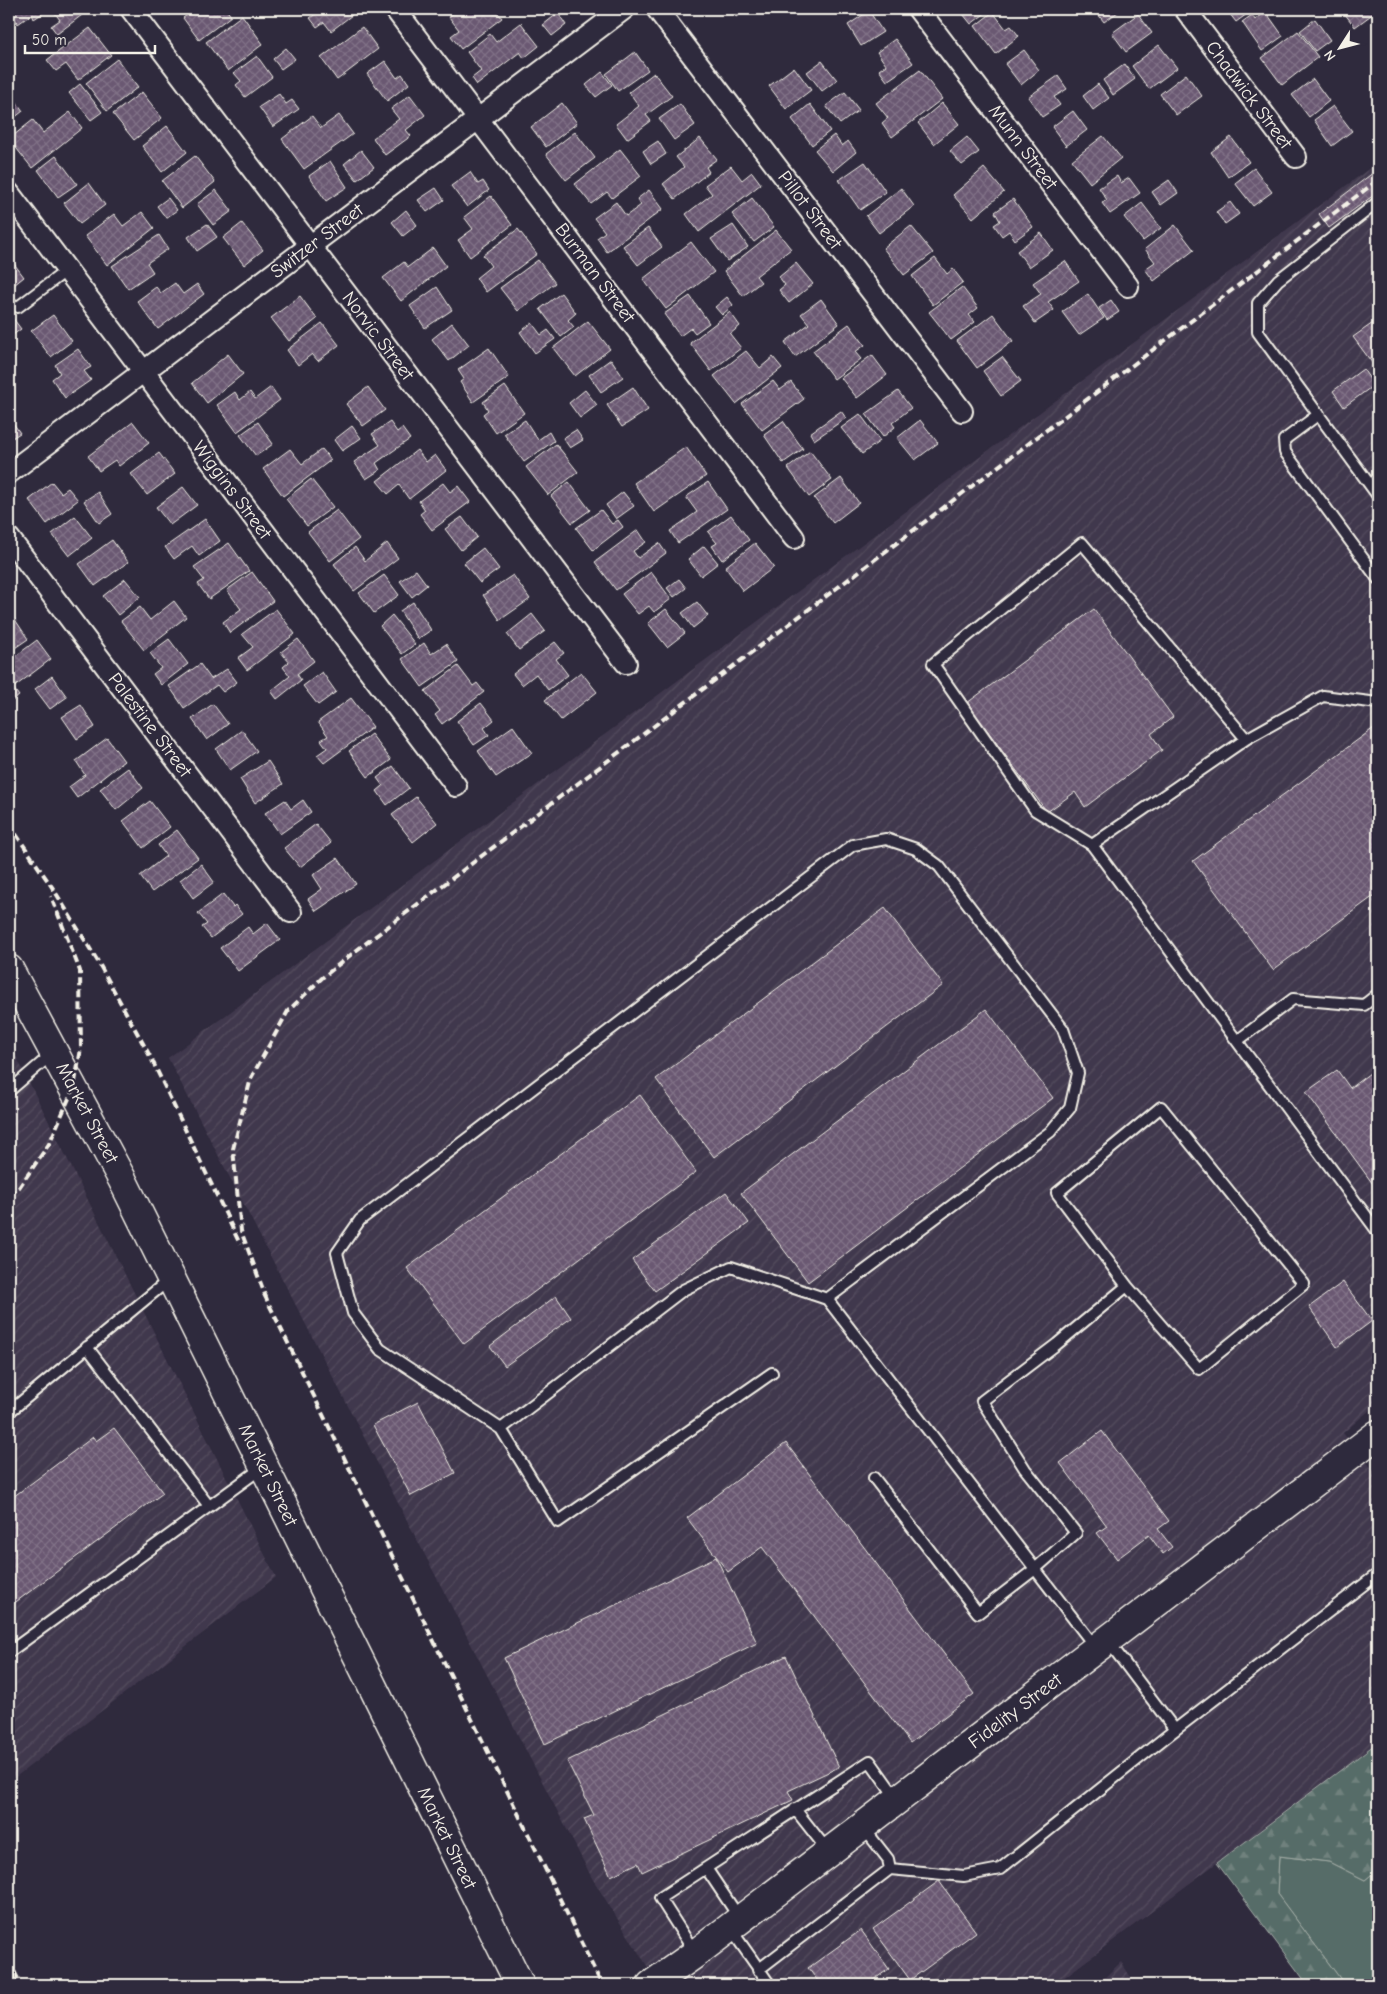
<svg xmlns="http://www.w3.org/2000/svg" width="1387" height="1994" viewBox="0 0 1387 1994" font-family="'Comic Neue',sans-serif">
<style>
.industrial{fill:url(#industrial-furrows)}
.green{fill:#566c67;stroke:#a5aea8}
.forest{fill:url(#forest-firs);stroke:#a5aea8}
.building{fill:url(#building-cross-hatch);stroke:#f4f1e8}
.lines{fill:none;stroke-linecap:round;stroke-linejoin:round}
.lane-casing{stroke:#f4f1e8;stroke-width:14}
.street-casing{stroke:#f4f1e8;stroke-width:24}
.secondary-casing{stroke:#f4f1e8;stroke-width:31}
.lane{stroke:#2f2a3d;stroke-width:10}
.street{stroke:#2f2a3d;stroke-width:20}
.secondary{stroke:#2f2a3d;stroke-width:28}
.rail{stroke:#f4f1e8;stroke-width:4;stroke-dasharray:8 4;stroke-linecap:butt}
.labels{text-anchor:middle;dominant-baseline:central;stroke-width:4;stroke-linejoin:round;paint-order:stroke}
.street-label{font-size:19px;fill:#f4f1e8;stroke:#2f2a3d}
</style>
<defs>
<pattern id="industrial-furrows" width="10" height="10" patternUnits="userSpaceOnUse" patternTransform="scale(1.25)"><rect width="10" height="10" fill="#41384d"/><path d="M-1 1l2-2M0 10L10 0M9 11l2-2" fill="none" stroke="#544c5e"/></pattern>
<pattern id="forest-firs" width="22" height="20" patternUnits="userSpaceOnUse" patternTransform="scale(1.25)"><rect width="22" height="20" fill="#566c67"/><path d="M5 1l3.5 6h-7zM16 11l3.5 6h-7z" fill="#6f817d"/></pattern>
<pattern id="building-cross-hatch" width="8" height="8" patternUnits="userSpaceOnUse" patternTransform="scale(1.25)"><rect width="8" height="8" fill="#6a5972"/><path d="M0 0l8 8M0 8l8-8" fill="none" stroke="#807186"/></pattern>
</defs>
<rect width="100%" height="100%" fill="#2f2a3d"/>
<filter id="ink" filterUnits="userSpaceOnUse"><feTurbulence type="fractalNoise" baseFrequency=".02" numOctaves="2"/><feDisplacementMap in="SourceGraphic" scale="10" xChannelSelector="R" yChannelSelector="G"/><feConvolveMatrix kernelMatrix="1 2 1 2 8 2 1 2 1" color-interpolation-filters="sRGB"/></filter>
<g filter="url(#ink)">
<path class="industrial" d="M1378,162V1403L1343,1433L1378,1476V1742L1054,1985H659L592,1878L168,1058Z
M9,1042L276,1577L9,1782Z
M1121,1962L1136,1985H1097Z"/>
<path class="green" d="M1279,1856L1329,1862L1365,1880L1378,1869V1985H1345L1277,1894Z"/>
<path class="forest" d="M1378,1742V1869L1365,1880L1329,1862L1279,1856L1277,1894L1345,1985H1308L1217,1863Z"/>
<path class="building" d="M9,9H49L34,19L32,14L18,24Z
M52,9H78L82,15L57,34L51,26L60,20Z
M188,9H226L231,16L199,40L183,18L191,12Z
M322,9H347L352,15L331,31L324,22L317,27L310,18Z
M459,9H495L502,18L461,49L451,36L459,30L449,17Z
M730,9H747L736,17Z
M959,9H991L971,24Z
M1094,9H1122L1104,22Z
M1226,9H1254L1236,22Z
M1341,9H1378V10L1355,27Z
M869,11L883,32L861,46L848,25Z
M993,12L1006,29L1011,26L1019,36L996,54L975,26Z
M1266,12L1283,36L1262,51L1242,22L1252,15L1255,20Z
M558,13L566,25L552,36L543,25Z
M1138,14L1152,33L1126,52L1112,33Z
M242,15L263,44L228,71L206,42Z
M1315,19L1330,40L1315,51L1300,31Z
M521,23L539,46L524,58L520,52L477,85L472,78L481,71L467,52L490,34L496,42Z
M362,27L378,49L337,80L321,58Z
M90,28L111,55L78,80L66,64L56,71L47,60Z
M1298,31L1318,57L1282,85L1262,58Z
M895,39L913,63L887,81L879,70L886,65L877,52Z
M1159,45L1177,68L1149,89L1132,66Z
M286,48L295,59L281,69L273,59Z
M1024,50L1039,70L1021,85L1005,64Z
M635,52L648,70L618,91L606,74Z
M257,56L272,77L245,97L236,85L241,81L234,73Z
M117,59L138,87L107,111L86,83Z
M385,61L397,78L402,74L409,84L387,101L367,74Z
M822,61L837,80L822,91L807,72Z
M1125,64L1135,79L1113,95L1103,80Z
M794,67L811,90L786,109L769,86Z
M920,70L942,99L892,137L882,123L888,118L876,103Z
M602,72L612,85L596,97L586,85Z
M654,73L672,96L646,115L651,121L627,139L616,124L639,106L629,92Z
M1186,74L1202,96L1176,115L1160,94Z
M1058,76L1067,89L1054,97L1060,105L1042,117L1028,97Z
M1313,79L1329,101L1309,117L1292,95Z
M80,84L102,112L91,120L69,93Z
M1098,84L1109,98L1093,110L1083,96Z
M9,91L23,111L9,122Z
M142,92L162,118L134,140L113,114Z
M845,92L859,110L840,124L826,106Z
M279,94L286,104L292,100L299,109L273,127L259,107Z
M410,95L425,115L406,130L411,136L385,155L373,138L399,119L391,109Z
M562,103L577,123L546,147L531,127Z
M942,103L959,124L934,144L918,123Z
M680,104L695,125L674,140L659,119Z
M810,104L830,131L812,145L792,119Z
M1333,106L1352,131L1332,146L1314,120Z
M1073,111L1087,130L1066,146L1052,127Z
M70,112L82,128L32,168L9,139L33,120L43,133Z
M339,115L353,134L304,169L282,139L312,116L321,128Z
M167,126L187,152L162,172L142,146Z
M575,132L595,158L566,180L546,154Z
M834,135L842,146L848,141L856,152L833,171L815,150Z
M1103,136L1121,158L1090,183L1072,160Z
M967,137L979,152L962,165L950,151Z
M1231,137L1249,162L1228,177L1211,152Z
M700,138L717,159L706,167L709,172L675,199L663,184L684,167L676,157Z
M658,141L666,154L651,164L643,151Z
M620,149L641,176L612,198L607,192L591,204L575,184Z
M361,150L374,167L357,180L344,164Z
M56,156L77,184L58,197L38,170Z
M195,156L215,182L182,208L162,181Z
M330,161L347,187L326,201L309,176Z
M865,162L886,192L860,210L839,180Z
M731,166L742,180L752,172L761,184L699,232L686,214L712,194L705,185Z
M984,168L1004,192L973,218L953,195Z
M1254,168L1272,192L1253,206L1235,183Z
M1378,169V192L1329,228L1319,214Z
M470,172L478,184L483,181L489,190L467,207L451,186Z
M1117,176L1121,183L1129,178L1140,193L1110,214L1102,203L1107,200L1099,188Z
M1169,180L1178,193L1161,205L1152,192Z
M89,183L105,205L80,224L64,203Z
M436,188L444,200L427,212L418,200Z
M901,188L914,206L879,233L866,216Z
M216,190L232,211L213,225L197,204Z
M649,190L663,209L607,252L597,238L605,232L594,218L616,202L626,216L641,205L637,199Z
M491,196L512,225L470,257L458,240L473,229L464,217Z
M168,198L177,210L166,218L157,206Z
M752,198L774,227L754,242L732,214Z
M1013,199L1033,227L1015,240L1009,231L1002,236L994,225L1000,221L995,212Z
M1230,202L1239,214L1225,224L1216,212Z
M1142,203L1161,228L1143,241L1124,217Z
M406,210L417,225L403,236L392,222Z
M142,212L154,228L107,265L85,236L114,214L123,226Z
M242,223L263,250L244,265L223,238Z
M207,224L217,237L197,251L188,237Z
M733,225L748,247L727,261L711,239Z
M1175,225L1194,250L1154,281L1145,269L1155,262L1145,249Z
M911,226L933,253L904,275L883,248Z
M648,228L662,247L638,265L623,246Z
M518,229L537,254L486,292L476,278L491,266L483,255Z
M776,230L791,249L756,276L761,282L743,296L724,271Z
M1041,233L1053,250L1029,267L1017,251Z
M159,235L168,249L147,263L153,272L128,289L112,266Z
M691,242L714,272L666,309L643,279Z
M433,248L446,266L401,301L383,278L404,262L408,267Z
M9,257L24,277L9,289Z
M935,258L947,274L953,269L963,282L933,305L912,276Z
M538,260L555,283L518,311L500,288Z
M1065,261L1079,281L1048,302L1054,310L1035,323L1023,306L1041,294L1033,283Z
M796,263L813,284L789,303L779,290L785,285L779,277Z
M175,283L183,294L197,284L204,294L158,329L137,301L156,287L161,293Z
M437,287L452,310L425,328L410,306Z
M962,287L978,308L969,315L975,322L951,340L929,312Z
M561,293L576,313L568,320L574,327L561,337L540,309Z
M1088,294L1104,318L1079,335L1062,312Z
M300,296L317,319L289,341L271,318Z
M690,296L709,323L695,333L691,328L680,336L664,314Z
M727,297L733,305L722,315L715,307Z
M821,299L839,324L795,357L785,342L809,324L801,314Z
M1111,300L1119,312L1107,320L1099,308Z
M730,312L740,326L730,334L741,348L711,371L690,343Z
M9,313L21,329L9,338Z
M993,314L1013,341L977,368L957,341Z
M53,315L72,341L51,357L31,331Z
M588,321L610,349L575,376L553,348Z
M322,323L339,345L318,361L312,354L298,365L287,350Z
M452,323L469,345L449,361L432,339Z
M532,323L541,335L548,330L555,339L535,353L520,332Z
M1373,323L1378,329V360L1373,364L1353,337Z
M849,324L865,345L855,352L861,359L834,379L813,351Z
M489,348L509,377L473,402L460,382L464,379L458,370Z
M78,349L91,367L84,371L91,380L65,398L52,379L60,373L55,365Z
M746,351L760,368L773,357L782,368L736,404L714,376Z
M228,354L243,374L207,403L192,383Z
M872,355L887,375L857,398L841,378Z
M1002,357L1021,381L1001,396L983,371Z
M611,359L623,377L601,392L589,375Z
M1363,369L1374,385L1344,407L1333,391Z
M773,381L780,390L791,382L804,399L762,430L742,404Z
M505,386L524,413L496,433L483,414L488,410L483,402Z
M271,387L280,400L237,432L217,405L235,392L240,400L250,392L255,399Z
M368,387L385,410L363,426L346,404Z
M633,387L648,410L622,427L607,405Z
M585,390L597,405L580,418L569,403Z
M898,391L911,408L892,423L895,427L883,437L866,414Z
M841,411L846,418L814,440L810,433Z
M860,414L880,441L862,454L841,428Z
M9,417L20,433L9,440Z
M525,420L538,440L549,432L554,441L524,462L504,434Z
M920,420L938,443L915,460L897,438Z
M783,421L803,449L783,463L764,435Z
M133,422L149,443L119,466L115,460L99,471L88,456Z
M258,422L273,444L256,456L240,435Z
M390,422L397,432L402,428L410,439L376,463L380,470L366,479L354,462L380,445L372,434Z
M352,426L361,438L342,451L334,440Z
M576,430L583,440L570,448L563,438Z
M556,444L578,472L548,495L526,467Z
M686,447L706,476L654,512L634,483Z
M290,449L302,464L322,449L331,460L283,496L263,469Z
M417,450L426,462L435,455L446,470L409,499L399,485L388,494L377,481Z
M810,451L832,480L809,497L788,468Z
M159,453L175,474L147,495L131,474Z
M841,478L859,503L833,523L814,498Z
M311,479L333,507L307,526L286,499Z
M52,482L61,493L68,488L78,500L47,524L29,500Z
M569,482L590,510L572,523L551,496Z
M708,482L727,509L678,543L670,531L697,512L686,497Z
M443,483L450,492L458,486L470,502L432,530L420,514L425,510L419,501Z
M183,487L197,505L170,525L156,507Z
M98,492L112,514L99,523L84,501Z
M623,492L634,506L616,519L606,505Z
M337,510L359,539L330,561L308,532Z
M601,510L612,524L618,520L623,527L593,550L576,528Z
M731,515L749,540L722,560L712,546L717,543L708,532Z
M75,516L92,538L69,556L52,534Z
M462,517L477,537L461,550L445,529Z
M205,519L220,541L199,556L192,546L174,559L165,547Z
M638,530L646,542L633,551L638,558L659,543L666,553L616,590L595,562Z
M112,540L128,562L95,586L79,564Z
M229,543L249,571L209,599L198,584L204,580L194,567Z
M387,543L398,558L354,591L334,564L355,547L365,561Z
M755,543L774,567L743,591L725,567Z
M704,546L718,563L701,576L688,559Z
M483,548L499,569L480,583L464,563Z
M416,570L427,585L412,597L400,581Z
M252,572L273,601L230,633L223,622L241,609L227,590Z
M651,572L671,599L654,612L649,606L638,614L622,594Z
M384,575L399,595L374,613L359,593Z
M513,575L530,599L500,620L483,595Z
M125,579L140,597L118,615L103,596Z
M679,579L686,588L674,597L667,588Z
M174,601L186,617L144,650L121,621L140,607L150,620Z
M413,602L431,630L418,639L400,611Z
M697,602L708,616L693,628L682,613Z
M276,609L295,634L247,670L238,658L253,647L242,634Z
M666,609L685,633L667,647L648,623Z
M1094,609L1173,717L1151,734L1162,750L1085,807L1075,792L1047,812L967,703Z
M10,612L28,639L9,652V613Z
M532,614L545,631L519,650L507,634Z
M392,615L415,644L402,654L380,626Z
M169,639L188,664L161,685L153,674L161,668L150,653Z
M298,639L314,661L297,674L301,680L277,699L271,691L290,676L283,667L289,662L281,652Z
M37,640L51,659L13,688L19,696L9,703V661Z
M555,642L564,653L556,659L568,675L548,690L536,674L522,685L513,674Z
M424,643L431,654L446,644L458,662L422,687L402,659Z
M200,664L211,679L227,669L237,682L223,692L217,685L184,708L169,686Z
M458,666L473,686L477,683L484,692L442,724L435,715L440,711L425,691Z
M322,672L336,692L318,705L303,686Z
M581,672L597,692L561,720L545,700Z
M52,676L67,697L50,709L35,689Z
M351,698L373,727L324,763L317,755L327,748L321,740L328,736L318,722Z
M481,703L494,720L484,728L489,735L474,745L457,721Z
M213,704L228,724L207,740L192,719Z
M81,705L95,727L77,739L62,717Z
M1378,725V893L1273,970L1193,861Z
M513,726L532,753L496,777L478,751Z
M242,730L257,751L230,770L216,749Z
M371,734L391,760L368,777L349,751Z
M107,738L124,761L77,798L69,787L85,775L76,761Z
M268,761L283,784L255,803L240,779Z
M393,766L409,788L387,805L377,791L383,786L377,778Z
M128,768L143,788L116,810L100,789Z
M416,797L437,823L413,842L392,815Z
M285,800L291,809L303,800L311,812L280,834L265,813Z
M150,801L170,827L143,848L123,821Z
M316,824L331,843L300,867L284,848Z
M177,830L198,858L152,892L140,876L166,856L158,845Z
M338,858L356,884L316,911L308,899L322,889L313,875Z
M201,864L214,882L193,898L180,880Z
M223,894L233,907L235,905L242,914L211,938L202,927L207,924L198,913Z
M885,908L943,985L714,1157L656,1079Z
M267,923L280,940L238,971L220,948L248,927L253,934Z
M986,1009L1053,1098L808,1282L741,1193Z
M1378,1067V1191L1306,1092L1337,1070L1350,1088Z
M640,1095L696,1172L464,1344L407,1268Z
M726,1192L749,1223L655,1291L632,1260Z
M1343,1282L1372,1321L1337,1347L1309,1307Z
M556,1296L571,1318L505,1366L490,1346Z
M418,1402L455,1473L411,1496L373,1425Z
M114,1428L163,1493L9,1607V1500L93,1437L96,1441Z
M1102,1431L1169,1521L1158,1529L1172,1547L1163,1554L1149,1535L1117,1559L1097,1533L1107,1526L1060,1463Z
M786,1443L974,1694L910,1743L762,1547L728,1572L687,1518Z
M716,1557L757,1643L545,1744L504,1658Z
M786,1656L839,1767L788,1791L793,1800L642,1872L638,1863L611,1876L584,1819L594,1815L567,1761Z
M939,1881L976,1932L910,1980L873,1929Z
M861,1930L889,1969L866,1985H821L808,1968Z"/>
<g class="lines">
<defs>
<path id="lane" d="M1378,202L1278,280L1258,303V332L1378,496
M18,307L67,270
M1319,414L1284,440L1285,452L1378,579
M1378,703L1323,696L1246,739L1082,543L933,664L1035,810L1092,845L1378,1232
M1092,845L1246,739
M1237,1041L1293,999L1364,1005L1378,994
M9,1091L52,1054
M827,1299L1050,1132L1070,1108L1078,1073L1063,1029L939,866L916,849L886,839L853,845L360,1220L337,1253L353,1313L380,1349L501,1429L683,1290L731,1267L827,1299L1096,1648
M87,1347L209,1506
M9,1412L170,1279
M501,1429L558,1522L772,1373
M874,1478L978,1613L1035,1569L1076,1533L1025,1469L982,1401L1057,1344L1127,1286L1057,1193L1161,1107L1304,1284L1199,1369L1127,1286
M1108,1641L1175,1730
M9,1652L263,1467
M795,1809L828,1851
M706,1868L740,1919
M890,1869L964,1876L1000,1869L1167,1736L1375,1576
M730,1928L770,1985
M695,1953L660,1898L870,1761L897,1799
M758,1970L890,1869L888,1859L863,1827"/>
<path id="street" d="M131,9L626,663
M395,9L794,538
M657,9L962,411
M918,9L1128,286
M1185,9L1296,157
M9,193L456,786
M9,473L624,9
M9,538L291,912"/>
<path id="secondary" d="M9,969L122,1179L520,1985
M651,1985L695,1954L1378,1434"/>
</defs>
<use href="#lane" class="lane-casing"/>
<use href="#street" class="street-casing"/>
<use href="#secondary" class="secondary-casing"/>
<use href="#lane" class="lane"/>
<use href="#street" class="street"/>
<use href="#secondary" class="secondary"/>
<path class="rail" d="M9,824L54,890L97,960L151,1058L240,1244
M9,1195L18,1189L49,1144L74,1087L81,1049L80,971L51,896
M264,1294L602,1985
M267,1300L241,1231L233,1149L251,1078L288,1011L322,978L353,953L1378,180
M9,1961L21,1985"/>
</g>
</g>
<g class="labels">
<g class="street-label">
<text transform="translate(1249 95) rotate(53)">Chadwick Street</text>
<text transform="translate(1023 147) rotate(53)">Munn Street</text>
<text transform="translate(810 210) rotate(53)">Pillot Street</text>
<text transform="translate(317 241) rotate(-37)">Switzer Street</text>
<text transform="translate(595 273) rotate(53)">Burman Street</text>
<text transform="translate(378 336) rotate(53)">Norvic Street</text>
<text transform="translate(232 490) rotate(53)">Wiggins Street</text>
<text transform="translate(150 725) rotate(53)">Palestine Street</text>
<text transform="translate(87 1113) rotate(62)">Market Street</text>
<text transform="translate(268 1475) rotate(64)">Market Street</text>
<text transform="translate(1015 1711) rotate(-37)">Fidelity Street</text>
<text transform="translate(447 1838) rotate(64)">Market Street</text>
</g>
</g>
<rect width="1387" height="1994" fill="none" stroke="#2f2a3d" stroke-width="30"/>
<rect x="15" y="15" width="1357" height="1964" fill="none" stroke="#f4f1e8" stroke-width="2" filter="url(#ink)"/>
<g transform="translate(1340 48) rotate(234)" stroke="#2f2a3d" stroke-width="4" paint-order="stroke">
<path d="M0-4L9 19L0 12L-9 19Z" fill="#f4f1e8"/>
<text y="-8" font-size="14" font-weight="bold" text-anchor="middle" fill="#f4f1e8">N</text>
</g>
<path d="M25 45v8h130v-8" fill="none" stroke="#f4f1e8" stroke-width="2.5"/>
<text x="32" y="45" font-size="15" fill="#f4f1e8" stroke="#2f2a3d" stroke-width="4" paint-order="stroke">50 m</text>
</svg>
